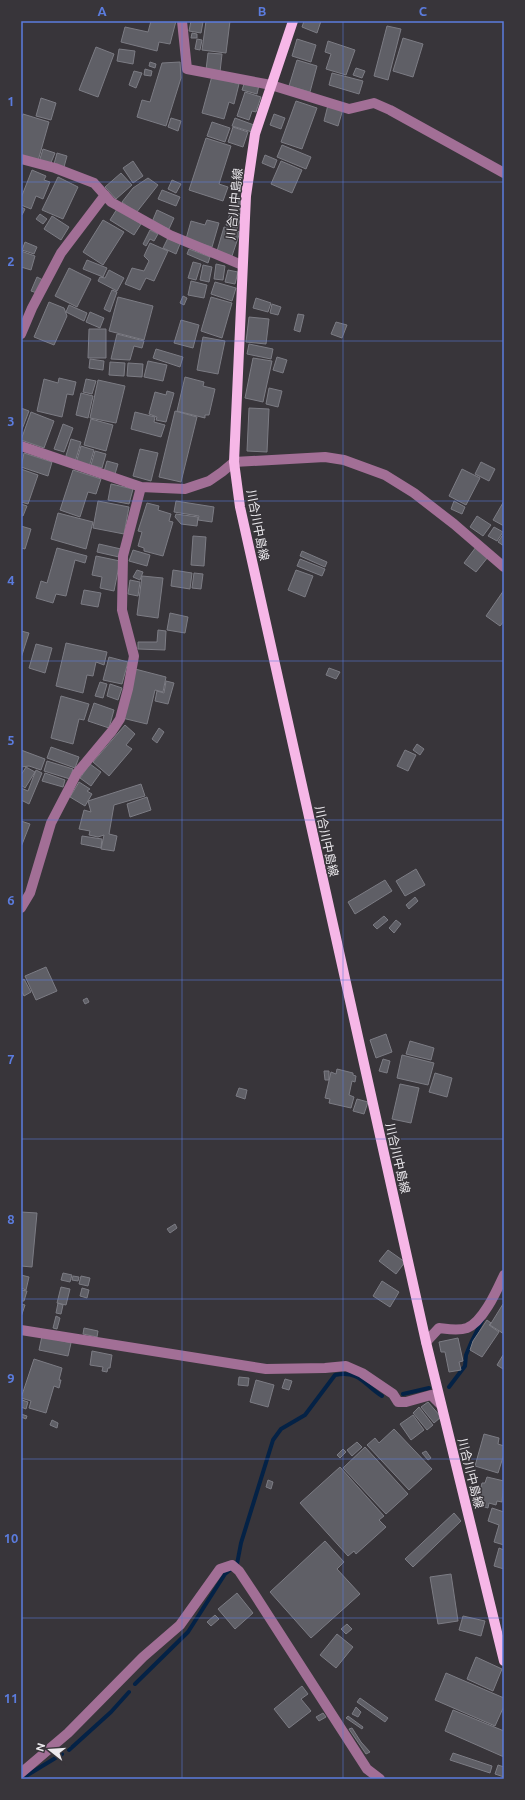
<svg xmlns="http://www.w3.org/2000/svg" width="525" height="1800" viewBox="0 0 525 1800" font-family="Ubuntu,'Noto Sans JP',sans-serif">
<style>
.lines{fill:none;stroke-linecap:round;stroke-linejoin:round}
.stream{stroke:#042246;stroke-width:4}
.building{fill:#5f5f66;stroke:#7c7c84}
.minor{stroke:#a26f96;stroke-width:10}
.major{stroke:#f6b7e7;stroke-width:10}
.grid{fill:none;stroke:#5b7cde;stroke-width:1;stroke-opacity:0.55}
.labels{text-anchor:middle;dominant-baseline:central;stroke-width:3;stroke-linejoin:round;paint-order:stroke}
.street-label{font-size:12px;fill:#ebe9ed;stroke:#38353a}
.neatline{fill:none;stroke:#5b7cde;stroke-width:1.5}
.grid-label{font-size:13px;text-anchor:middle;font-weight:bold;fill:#5b7cde}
</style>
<rect width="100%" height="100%" fill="#38353a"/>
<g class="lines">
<path class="stream" d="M449,1387L465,1366L466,1355L471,1343L483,1319
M403,1394L429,1388
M135,1684L188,1632L225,1574L237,1564L241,1543L273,1440L281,1429L305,1415L335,1375C360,1370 364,1385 382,1396
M69,1750L111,1712L129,1692
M21,1779L62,1754"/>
</g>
<path class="building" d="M151,21H176L170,44L159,42L157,51L121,42L125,27L148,32Z
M191,21L203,22L201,33L189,31Z
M206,21H230L226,53L202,50Z
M304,21H321L317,33L302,27Z
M387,26L401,29L388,80L374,76Z
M192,33L197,34V38H191Z
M403,38L423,44L413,77L393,71Z
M197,39L202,40L200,50L195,49Z
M297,39L316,45L311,62L292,56Z
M328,41L355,50L346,75L326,69L331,54L325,52Z
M96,47L114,54L98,97L79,90Z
M119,49L135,51L133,64L117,61Z
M208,53L222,54L220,72L206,70Z
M297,60L317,66L310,92L289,86Z
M150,62L156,64L155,68L149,66Z
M180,62L181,78L166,126L137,117L142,100L150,102L162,63Z
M356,68L365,71L362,78L353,75Z
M145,69L152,71L151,76L144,75Z
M134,71L142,73L136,88L129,85Z
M332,73L363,81L359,94L329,85Z
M212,76L239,84L234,104L229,102L224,119L202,113Z
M245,81L259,85L257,94L242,90Z
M245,92L261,97L256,112L252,111L249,120L237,116Z
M41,98L56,103L51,120L36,116Z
M296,101L317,108L302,149L281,142Z
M328,105L343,109L338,126L324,121Z
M23,114L49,122L38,161L21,156V121Z
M274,114L285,118L281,129L270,125Z
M171,118L181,121L178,131L168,127Z
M235,118L254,125L252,132L232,126Z
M212,122L230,128L225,142L207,136Z
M233,127L248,132L243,147L228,142Z
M206,138L231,146L219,184L228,187L223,201L189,190Z
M282,145L311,157L306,169L277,157Z
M43,149L55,153L50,165L39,162Z
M57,153L67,156L64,167L54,164Z
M265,155L277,160L274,168L262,163Z
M133,161L143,176L133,183L123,168Z
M281,161L302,170L292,193L271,184Z
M32,170L46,176L44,180L50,182L43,199L36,196L31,209L21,205V198Z
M121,173L132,185L116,199L105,187Z
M58,177L78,187L63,219L42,210Z
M148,178L158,185L136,213L122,202L133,188Z
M172,180L181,184L176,193L168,189Z
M162,190L180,197L176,206L158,199Z
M236,196L244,199L240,210L232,208Z
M21,207L25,209L22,215L21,214Z
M117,209L141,224L134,235L110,220Z
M157,210L174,218L169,229L152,222Z
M231,211L242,215L237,229L226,225Z
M40,214L47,219L43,224L36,219Z
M52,216L69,227L61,240L44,229Z
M103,220L124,232L103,265L83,252Z
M207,220L219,223L212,247L186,239L191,221L205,225Z
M224,227L240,232L232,256L217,251Z
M150,230L158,234L154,241L150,239L146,246L143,244Z
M168,238L180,244L176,254L163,248Z
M25,242L37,247L34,254L22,250Z
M150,243L168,251L154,281L146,278L140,290L125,284L132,268L144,271L149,261L144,256Z
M189,249L210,257L208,263L187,254Z
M21,251L35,256L31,270L21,267Z
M87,260L107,268L103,277L83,269Z
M193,262L201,264L196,280L188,278Z
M216,264L225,266L223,280L214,279Z
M203,265L212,267L209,282L200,280Z
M69,268L91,279L77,307L55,296Z
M109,270L124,278L117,291L98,281L100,277L105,278Z
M228,270L238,272L235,284L225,282Z
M37,277L43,280L37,293L31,291Z
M191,281L207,285L204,298L188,295Z
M215,282L236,288L232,301L211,294Z
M112,290L117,292L110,312L104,309Z
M183,296L187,298L184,305L180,303Z
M118,297L153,306L144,340L109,331Z
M211,297L232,303L222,338L201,331Z
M256,298L271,303L268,312L253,308Z
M49,302L64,308L67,316L54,345L34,337Z
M272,304L281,307L278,315L270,313Z
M69,305L87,313L84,321L66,312Z
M90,312L104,318L100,328L86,322Z
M298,314L304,315L300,332L294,330Z
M249,317L269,319L266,344L246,342Z
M181,320L199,325L193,348L174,343Z
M336,322L347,325L342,338L331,334Z
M89,329H106V358H88Z
M117,334L144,341L142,348L134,346L130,360L111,359Z
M203,337L225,341L218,374L197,370Z
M249,344L273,349L271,359L247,354Z
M156,349L183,357L180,367L153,358Z
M277,357L287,360L283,373L273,370Z
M253,358L272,361L263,402L245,398Z
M90,359L104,361L103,370L89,368Z
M148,361L167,365L163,381L144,377Z
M110,362L125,363L124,376L109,375Z
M128,363L143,364L142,377L127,376Z
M185,377L204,382L203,386L215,389L209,415H205V418L177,411Z
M59,378L76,382L73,395L67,394L62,417L37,411L44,379L58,383Z
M86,379L96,381L92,394L83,392Z
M98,380L125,386L116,423L90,418Z
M269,388L282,391L278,407L266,404Z
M167,391L174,393L166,422L156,420L157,417L149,414L155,392L166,395Z
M81,393L93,396L88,418L76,415Z
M21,408L29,411L21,432Z
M249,408L269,409L267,452L247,451Z
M175,411L197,417L181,482L159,477Z
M31,412L54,421L44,448L21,440Z
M135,412L155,417L154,422L165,425L161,437L131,429Z
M91,419L113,425L106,451L84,445Z
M63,424L73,428L64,452L54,449Z
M71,439L81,442L75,462L65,459Z
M81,446L94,450L89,467L76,463Z
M140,449L158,453L151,481L133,476Z
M95,451L106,454L102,468L91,465Z
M24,453L52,462L48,476L21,467Z
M107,461L118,464L115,474L104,471Z
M481,462L495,469L489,481L475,474Z
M21,469L38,475L28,504L21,502Z
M462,469L480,478L466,505L449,496Z
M73,470L101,479L96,494L88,492L80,517L60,510Z
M111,484L133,489L129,504L108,500Z
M98,501L129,507L124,534L93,528Z
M176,501L214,507L212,522L198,520L199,516L174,512Z
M454,501L465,507L462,514L451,509Z
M504,501V526L493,520Z
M147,503L159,506L158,510L171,514L169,521L173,522L163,556L144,551V548L138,546L142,532L138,531Z
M21,504L27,506L23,516L21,515Z
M58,513L93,522L86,549L51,539Z
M176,514L198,517L197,526L181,524L175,517Z
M477,516L491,525L483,536L470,527Z
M21,526L31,529L25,549L21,548Z
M494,527L503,532L497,541L488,536Z
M504,533V546L498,542Z
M193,536L206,537L204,566L191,565Z
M99,544L121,549L119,557L97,552Z
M476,547L488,557L476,572L464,563Z
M57,548L87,556L85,563L75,560L66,596L56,594L53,603L36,598L41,581L47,583Z
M133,550L150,555L147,566L129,561Z
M302,551L327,562L325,567L300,556Z
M96,556L120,561L114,591L100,588L102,577L92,575Z
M300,559L325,569L322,576L297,566Z
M137,570L143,572L140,580L133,577Z
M173,570L192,573L190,589L171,586Z
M296,570L313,576L305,597L288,590Z
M194,573L203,574L201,589L192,588Z
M142,576L163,578L158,618L137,615Z
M130,580L140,582L138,596L128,594Z
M84,590L101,593L98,607L81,604Z
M504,590V621L500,626L486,616Z
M170,613L188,617L185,633L167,630Z
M158,630L166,631L165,650L138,649V642H157Z
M21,631L29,633L21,658Z
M66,643L107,652L104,665L96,662L93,676L87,675L83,693L56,686Z
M36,644L52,648L45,673L29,668Z
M109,657L128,662L122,684L103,680Z
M329,668L340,672L336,679L326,675Z
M135,669L166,677L163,692L155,690L147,724L122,718Z
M166,681L174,683L168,704L155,701L157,691L164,693Z
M100,682L107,684L103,698L95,696Z
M110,684L122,688L118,700L107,696Z
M61,696L89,704L84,720L79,719L73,744L51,738Z
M94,703L114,710L109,728L88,721Z
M125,725L135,734L126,745L132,749L109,776L93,762Z
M159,728L164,732L157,743L152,739Z
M417,744L424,749L420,755L413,750Z
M51,747L79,757L75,768L47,758Z
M21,750L45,759L41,770L29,766L21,767Z
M405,750L416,755L408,771L397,766Z
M47,761L73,769L70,779L44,771Z
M90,764L101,772L91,786L80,778Z
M26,767L35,772L25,788L21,785V775Z
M36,770L42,773L29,804L21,800V788L28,791Z
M45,773L65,780L63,787L42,781Z
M79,782L90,789L87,791L92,794L85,806L70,797Z
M141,784L145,796L114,805L109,834L117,836L114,851L101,849L104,835L98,837L89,835L90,831L79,829L84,810L91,812L88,801Z
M147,797L151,810L130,817L127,804Z
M21,821L30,824L21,847Z
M82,836L102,839L101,848L81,844Z
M416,869L425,885L405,896L396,881Z
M385,880L392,891L355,914L348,902Z
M415,897L418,901L409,909L406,905Z
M384,916L388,920L377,929L373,925Z
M396,920L401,924L394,933L389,928Z
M46,967L57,991L36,1000L25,976Z
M24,979L31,992L24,996L21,990V981Z
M87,998L89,1002L85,1004L83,1000Z
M386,1034L392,1052L376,1058L370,1040Z
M410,1041L434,1048L431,1060L406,1054Z
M402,1055L434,1063L428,1085L397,1078Z
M383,1059L390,1061L387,1073L379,1071Z
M337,1069L353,1073V1075L356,1076L355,1082L352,1081L349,1095L354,1097L351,1108L329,1103L330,1099L325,1098L331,1072L336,1074Z
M324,1071H329V1080H325Z
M435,1073L452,1078L447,1097L429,1092Z
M400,1084L419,1088L411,1123L392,1119Z
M239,1088L247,1090L245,1099L236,1096Z
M357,1099L368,1102L364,1114L353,1111Z
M21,1212L37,1213L32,1267L21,1266Z
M175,1224L177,1228L170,1233L167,1229Z
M388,1250L405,1262L396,1274L379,1261Z
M63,1273L72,1275L70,1282L61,1280Z
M21,1275L29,1277L26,1290L21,1288Z
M73,1276L79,1277L78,1281L72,1280Z
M81,1276L90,1278L88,1286L79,1284Z
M382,1281L399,1292L390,1307L373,1296Z
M61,1287L70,1289L66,1305L57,1303Z
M82,1288L89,1290L87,1298L80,1296Z
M21,1290L27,1291L24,1301H21Z
M58,1303L63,1305L61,1314L56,1313Z
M21,1304L25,1305L21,1317Z
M503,1304H504V1334L490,1325Z
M56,1316L60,1318L57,1329L53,1328Z
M487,1320L491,1323L489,1325L499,1332L482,1357L470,1350L473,1341Z
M84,1328L98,1331L97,1337L83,1334Z
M42,1336L71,1343L68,1356L39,1350Z
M458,1338L463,1361L459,1362L461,1370L449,1372L445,1352H441L439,1342Z
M92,1351L112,1355L110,1368H108L107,1372L102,1371L103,1367L90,1365Z
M503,1355L504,1366L503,1369L497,1365Z
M34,1359L62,1368L59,1380H61L59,1388L54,1386L46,1413L29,1408L31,1401L21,1398Z
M239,1377L249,1378L248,1386L238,1385Z
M285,1379L292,1381L289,1390L282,1388Z
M256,1380L274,1385L268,1407L250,1402Z
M22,1400L28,1402L26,1409L21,1407Z
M428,1402L441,1417L434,1423L421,1407Z
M419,1407L433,1425L427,1430L413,1413Z
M21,1414L27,1416L26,1419L21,1417Z
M413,1415L424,1430L411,1440L400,1424Z
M52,1420L58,1423L57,1428L50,1425Z
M394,1429L432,1469L409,1490L367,1445L375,1438L379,1443Z
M484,1434L499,1438L498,1444L504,1446V1454L498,1473L475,1466Z
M357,1442L362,1447L352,1456L347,1450Z
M365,1447L408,1494L386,1514L343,1468Z
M343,1449L346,1452L340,1458L337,1455Z
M426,1451L431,1458L428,1460L422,1453Z
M340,1467L384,1516L379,1520L386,1527L356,1554L354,1551L348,1556L300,1503Z
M487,1477L504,1481L502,1502L497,1501L496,1505L489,1503L488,1508L481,1506L483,1499L478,1498L482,1483H485Z
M268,1480L273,1482L271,1489L266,1487Z
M492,1508L504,1512V1545L494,1542L499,1525L488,1521Z
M454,1513L461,1521L413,1567L405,1559Z
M325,1541L344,1562L337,1569L360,1594L311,1638L270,1592Z
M499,1548L504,1550V1569L494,1566Z
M451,1574L458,1621L438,1624L430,1577Z
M237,1593L253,1613L235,1629L218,1609Z
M215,1615L219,1619L211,1626L207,1622Z
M463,1616L485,1621L481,1636L459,1630Z
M347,1624L352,1629L346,1634L341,1629Z
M337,1634L353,1647L336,1668L320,1655Z
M476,1657L502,1669L493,1691L467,1679Z
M446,1673L504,1698V1706L495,1726L435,1700Z
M302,1686L308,1694L301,1699L311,1711L289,1728L274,1709Z
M360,1698L388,1718L385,1722L357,1702Z
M356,1707L361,1712L358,1717L352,1714Z
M453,1710L504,1731V1757L445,1731Z
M323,1713L326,1717L319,1721L316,1717Z
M348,1716L363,1727L362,1729L346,1718Z
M352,1728L361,1742L370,1752L366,1754L349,1729Z
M453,1753L492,1766L490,1773L450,1760Z
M498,1765L504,1767V1777L495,1774Z"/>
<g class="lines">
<path class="minor" d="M182,21L187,69L271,85L349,109L374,103L390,110L504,173
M21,159L55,168L94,183L111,202L170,235L242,265
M21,334L32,308L61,253L105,195
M21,446L141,487L185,489L209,481L222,472L234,462L325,457L344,460L385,475L414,493L454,524L504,567
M21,908L30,893L51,823L77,773L112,731L120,719L128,689L134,656L122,610L123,556L141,487
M21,1330L266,1369L325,1368L346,1366L362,1373L393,1394L398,1402H406L431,1395L441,1405
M426,1342L439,1328C448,1329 458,1331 467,1328C483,1322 497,1290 504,1275
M21,1773L68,1733L143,1657L180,1625L220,1569L232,1565L239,1571L255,1595L367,1769L380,1779"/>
<path class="major" d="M293,21L255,134L246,196L234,462L240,507L426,1342L504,1661"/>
</g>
<path class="grid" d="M182,21V1779M343,21V1779M21,182H504M21,341H504M21,501H504M21,661H504M21,820H504M21,980H504M21,1139H504M21,1299H504M21,1459H504M21,1618H504"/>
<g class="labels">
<g class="street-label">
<text transform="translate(234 204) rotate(-84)">川合川中島線</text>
<text transform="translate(258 525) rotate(79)">川合川中島線</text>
<text transform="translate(327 841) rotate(78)">川合川中島線</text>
<text transform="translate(398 1158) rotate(77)">川合川中島線</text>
<text transform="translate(471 1473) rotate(76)">川合川中島線</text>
</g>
</g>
<rect width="525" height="1800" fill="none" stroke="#38353a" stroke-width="44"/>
<g transform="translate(50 1750) rotate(287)" stroke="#38353a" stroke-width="3" paint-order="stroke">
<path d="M0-3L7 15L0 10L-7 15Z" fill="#ebe9ed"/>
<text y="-6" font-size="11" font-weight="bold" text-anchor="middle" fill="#ebe9ed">N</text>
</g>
<rect x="22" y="22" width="481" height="1756" class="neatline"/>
<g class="grid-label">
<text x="102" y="16">A</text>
<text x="262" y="16">B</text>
<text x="423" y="16">C</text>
<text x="11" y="106">1</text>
<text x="11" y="266">2</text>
<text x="11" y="426">3</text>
<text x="11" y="585">4</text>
<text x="11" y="745">5</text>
<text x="11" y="905">6</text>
<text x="11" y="1064">7</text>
<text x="11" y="1224">8</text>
<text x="11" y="1383">9</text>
<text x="11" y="1543">10</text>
<text x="11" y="1703">11</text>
</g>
</svg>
